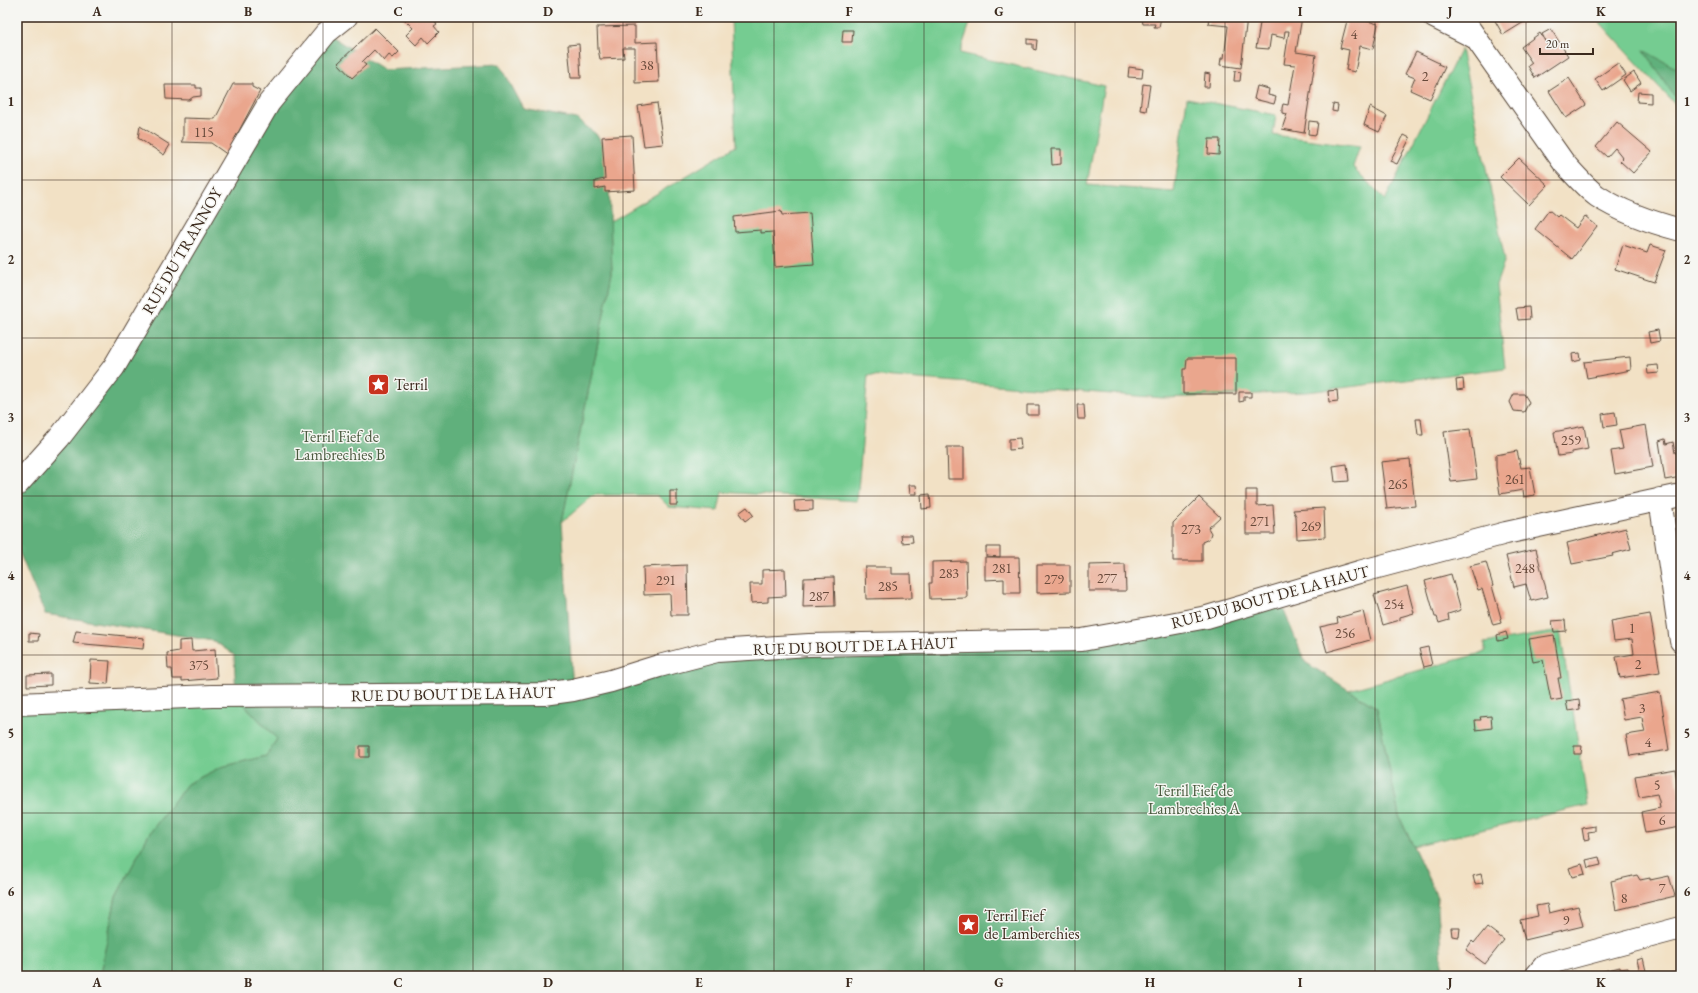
<svg xmlns="http://www.w3.org/2000/svg" width="1698" height="993" viewBox="0 0 1698 993" font-family="'EB Garamond',serif">
<style>
.green{fill:#75cc91;stroke:#587b58}
.forest{fill:#60b07b;stroke:#4e6d4c}
.building{fill:#eaa68d}
.lines{fill:none;stroke-linecap:round;stroke-linejoin:round}
.minor-casing{stroke:#564537;stroke-width:24}
.minor{stroke:#fff;stroke-width:22}
.grid{fill:none;stroke:#3b2a1e;stroke-width:1;stroke-opacity:0.55}
.labels{text-anchor:middle;dominant-baseline:central;stroke-width:3;stroke-linejoin:round;paint-order:stroke}
.number-label{font-size:14px;fill:#67493a}
.street-label{font-size:16px;fill:#3b2a1e;stroke:#f6f6f2}
.poi-label{font-size:16px;fill:#3b2a1e;stroke:#f6f6f2;text-anchor:start}
.park-label{font-size:16px;fill:#4c5b40;stroke:#f6f6f2}
.neatline{fill:none;stroke:#3b2a1e;stroke-width:1.5}
.grid-label{font-size:13px;text-anchor:middle;font-weight:bold;fill:#3b2a1e}
</style>
<rect width="100%" height="100%" fill="#f6f6f2"/>
<filter id="ink" filterUnits="userSpaceOnUse"><feTurbulence type="fractalNoise" baseFrequency=".025" numOctaves="2"/><feDisplacementMap in="SourceGraphic" scale="8" xChannelSelector="R" yChannelSelector="G"/><feConvolveMatrix kernelMatrix="1 2 1 2 8 2 1 2 1" color-interpolation-filters="sRGB"/></filter>
<filter id="wash" filterUnits="userSpaceOnUse"><feTurbulence type="fractalNoise" baseFrequency=".012" numOctaves="4" result="noise"/><feDisplacementMap in="SourceGraphic" scale="16" xChannelSelector="R" yChannelSelector="G"/><feGaussianBlur stdDeviation="0.9" result="paint"/><feColorMatrix in="noise" values="0 0 0 0 0 0 0 0 0 0 0 0 0 0 0 0 0 1.4 0 .05"/><feComposite in="paint" operator="in"/></filter>
<g filter="url(#wash)">
<rect width="100%" height="100%" fill="#f2e1c5"/>
<path class="green" d="M731,17H972L960,53L1104,86L1087,185L1174,192L1187,98L1276,115L1273,135L1360,146L1353,167L1385,200L1461,49L1505,259L1496,285L1505,368L1307,392L1163,398L868,375L857,501L722,492L718,511L669,507L657,495H594L562,522L612,273L610,222L736,146Z
M1595,17H1681V111Z
M1560,631L1588,805L1413,846L1399,816L1377,708L1349,690L1485,652V643Z
M236,696L277,739L266,756L221,767L187,784L149,834L116,897L101,969L102,976H17V704Z"/>
<path class="forest" d="M326,33L384,70L500,64L524,109L577,119L596,134L608,153L612,273L562,522L573,690L717,651L1082,640L1278,596L1305,662L1377,708L1399,816L1437,897L1443,976H102L101,969L116,897L149,834L187,784L221,767L266,756L277,739L236,696L234,655L214,641L45,614L17,547V485L42,458Z
M1643,50L1681,71V103L1677,100Z"/>
<g id="blocks">
<path class="building" d="M402,17H431L437,24L434,26L439,32L428,43L423,37L416,45L406,35L413,28Z
M1137,17H1161L1159,27H1154L1155,24H1143L1142,19L1137,18Z
M1209,17H1247L1241,68L1220,65L1221,58H1224L1228,26L1208,24Z
M1261,17H1302L1296,52L1316,55L1304,133L1282,129L1287,114L1282,113V108L1283,104L1288,105L1295,65L1284,64L1289,31H1285L1284,38L1271,35L1269,49L1256,48Z
M1348,17H1354L1378,24L1373,49L1360,46L1355,72L1346,70L1349,50L1340,48Z
M1493,17H1520L1524,22L1503,35Z
M635,26V43L657,42L659,82L635,83V48H623L624,58L600,59L598,49L597,27Z
M375,28L399,52L393,58L389,55L384,61L374,50L362,62L366,65L352,78L338,63Z
M1551,29L1568,56L1535,78L1528,66L1532,63L1521,47L1540,33L1548,46L1542,34Z
M843,30H853L852,42H842Z
M1027,39L1037,40L1036,50L1033,49V44H1027Z
M579,44L581,78H571L568,45Z
M1416,52L1439,63L1438,64L1445,67L1430,99L1410,90L1415,78L1405,74Z
M1618,63L1626,75L1603,91L1595,79Z
M1129,67L1143,69L1142,78L1128,77Z
M1235,71L1241,72L1240,81H1234Z
M1634,72L1641,83L1630,91L1623,80Z
M1205,73L1210,74L1209,87H1204Z
M1569,78L1586,105L1566,118L1549,91Z
M233,84H252V87L260,91L232,144L228,155L211,143L181,142L183,139V118L215,119Z
M1143,84L1150,85L1146,111L1140,110Z
M165,85H196V88H201V96L193,97L189,100L166,99Z
M1257,86L1269,89L1268,95L1276,97L1274,104L1254,99Z
M1638,92L1651,93V103L1637,102Z
M657,103L663,144L644,146L638,106Z
M1333,104L1338,105L1337,112L1332,111Z
M1370,107L1387,116L1379,132L1364,125Z
M1309,121L1318,122L1316,135L1308,134Z
M1617,122L1652,152L1633,173L1620,161L1623,158L1615,148L1607,157L1596,147Z
M140,126L170,145L164,155L138,138Z
M632,135L635,190L605,192V187L595,189V181L605,179L602,137Z
M1404,135L1410,138L1397,164L1390,161Z
M1209,139H1220L1219,155L1208,154Z
M1051,149H1061V164L1052,165Z
M1519,158L1548,185L1529,205L1500,177Z
M1549,210L1557,217L1559,215L1576,228L1585,216L1597,226L1572,259L1535,229Z
M781,211L782,215L810,213L814,264L775,267L773,232L761,233V230L735,232L734,217Z
M1623,245L1647,253L1650,245L1666,250L1654,282L1615,269Z
M1529,307L1530,319L1518,320L1516,308Z
M1658,330L1660,341L1650,343L1648,332Z
M1580,353L1581,360L1573,362L1572,354Z
M1630,357L1631,370L1587,378L1584,362Z
M1187,358H1236V394H1183V369H1186Z
M1658,365L1659,373L1648,374L1647,366Z
M1463,379L1464,389L1457,390L1456,380Z
M1337,390L1338,401L1329,402L1328,391Z
M1239,392H1251V397H1244V401L1239,402Z
M1514,394H1524L1529,402L1524,412L1514,411L1510,402Z
M1027,405H1039V415H1027Z
M1077,405H1084L1085,419H1078Z
M1615,412L1617,425L1604,427L1602,414Z
M1416,419H1421L1423,435H1418Z
M1646,425L1653,467L1615,474L1611,451L1623,449L1619,430Z
M1584,426L1588,449L1572,452V454L1558,456L1554,432Z
M1470,429L1477,479L1451,482L1444,432Z
M1020,438L1021,449L1009,450V439Z
M1665,439L1666,444L1673,442L1675,453L1681,452V477L1665,480L1659,441Z
M947,447H964V479H948Z
M1517,451L1521,468L1530,467L1535,495L1524,497L1523,490L1500,494L1496,468V455Z
M1410,459L1415,506L1387,509L1381,462Z
M1347,464L1349,481L1335,482L1333,466Z
M909,485H916L917,494H910Z
M1246,490H1257V506L1273,505L1275,534H1246Z
M670,491H677V505H670Z
M930,494L931,508L922,509L921,495Z
M1199,497L1220,517L1208,528L1211,533L1209,539L1202,542V561H1173V523Z
M813,500V510L795,511L794,501Z
M747,507L753,515L745,521L739,513Z
M1324,508L1325,537L1297,539L1296,516L1293,510Z
M1626,528L1631,549L1612,554L1613,556L1572,564L1567,543Z
M901,535H912L913,542L902,543Z
M986,547H1000V557L986,556Z
M1536,549L1548,597L1531,601L1526,584L1514,587L1506,556Z
M985,557H1019L1020,593H1004V579L985,580Z
M966,561L967,598L930,599L929,583H932V562Z
M1486,562L1493,586H1492L1501,618L1500,619L1501,623L1493,625L1482,589L1478,590L1470,566Z
M1125,564L1126,591H1089V565Z
M687,565L688,615H671L670,594L644,595L643,567Z
M1037,565H1070V592L1037,593Z
M865,567H891V574H911L912,598L866,599Z
M785,569L786,596L768,597V602L751,603L750,584H762V570Z
M1451,574L1461,610L1448,614L1449,620L1439,623L1437,617H1435L1425,581Z
M834,577L835,606L803,607L804,578Z
M1407,586L1414,613L1400,617V620L1383,625L1374,595Z
M1363,611L1370,640L1327,652L1320,627L1338,623L1337,618Z
M1650,614L1660,672L1620,678L1616,657L1634,654L1632,639L1614,641L1611,621Z
M1565,620L1566,631L1554,632L1552,621Z
M76,631L144,638L143,649L73,643Z
M1506,632L1508,639L1498,641L1497,635Z
M29,633L39,634L38,641H29Z
M1554,635L1561,678H1558L1562,699L1551,701L1543,660L1533,662L1529,639Z
M191,640L192,651L215,649L217,678L182,681V679H173L172,669H168L167,653L179,651V641Z
M1428,647L1432,665L1424,667L1419,649Z
M91,660L110,661L108,684L90,683Z
M51,674V685L27,686V675Z
M1660,692L1669,750L1630,756L1626,735L1645,732L1643,724L1642,717L1624,720L1620,699Z
M1579,699L1580,709L1568,711L1566,701Z
M1491,716L1492,728L1476,730L1475,720H1481L1480,717Z
M360,746H369V757H360Z
M1574,746H1582L1581,754H1574Z
M1675,769L1681,805V827L1645,833L1641,812L1660,808L1659,801L1657,794L1639,797L1635,776Z
M1595,826V831L1588,832L1589,839L1584,840L1582,828Z
M1599,857L1601,865L1588,868L1586,860Z
M1582,864L1585,874L1572,877L1569,868Z
M1481,874L1483,883L1475,884L1473,876Z
M1637,875L1640,880L1650,878V880L1669,876L1675,896L1616,910L1611,881Z
M1547,904L1549,913L1578,906L1583,926L1525,940L1520,920L1538,916L1536,906Z
M1487,927L1504,940L1485,964L1466,950L1472,941L1474,943Z
M1451,928H1460L1459,937L1452,936Z
M1643,958L1646,971L1640,972L1637,960Z
M1620,967V969L1628,968L1630,976H1591V974Z
M1681,973V976H1667V975Z"/>
</g>
</g>
<g filter="url(#ink)">
<use href="#blocks" fill-opacity="0" stroke="#564537" stroke-width="1"/>
<g class="lines">
<defs>
<path id="minor" d="M1434,17L1474,37
M1461,17L1564,163C1574,174 1585,187 1597,196C1620,211 1654,223 1681,230
M17,485L59,438L114,367L269,103L326,33L346,17
M1660,499L1681,641
M17,704L212,696L544,694L573,690L611,681L659,666L717,651L809,645L1082,640L1149,628L1207,617L1359,572L1506,533L1681,495
M1536,976L1546,964L1681,928"/>
</defs>
<use href="#minor" class="minor-casing"/>
<use href="#minor" class="minor"/>
</g>
</g>
<path class="grid" d="M172,17V976M323,17V976M473,17V976M623,17V976M774,17V976M924,17V976M1075,17V976M1225,17V976M1375,17V976M1526,17V976M17,180H1681M17,338H1681M17,496H1681M17,655H1681M17,813H1681"/>
<defs>
<symbol id="sight-square" viewBox="-11 -11 22 22"><rect x="-9" y="-9" width="18" height="18" rx="4" fill="#c8321e" stroke="#f6f6f2"/><path d="M0-6L1.8-2.2L6-1.7L2.9 1.2L3.7 5.4L0 3.3L-3.7 5.4L-2.9 1.2L-6-1.7L-1.8-2.2Z" fill="#fff"/></symbol>
</defs>
<g fill-rule="evenodd">
<use href="#sight-square" x="366" y="372" width="25" height="25"/>
<use href="#sight-square" x="956" y="912" width="25" height="25"/>
</g>
<g class="labels">
<g class="number-label">
<text x="1354" y="34">4</text>
<text x="647" y="65">38</text>
<text x="1425" y="76">2</text>
<text x="204" y="132">115</text>
<text x="1571" y="440">259</text>
<text x="1515" y="479">261</text>
<text x="1398" y="484">265</text>
<text x="1260" y="521">271</text>
<text x="1311" y="526">269</text>
<text x="1191" y="529">273</text>
<text x="1002" y="568">281</text>
<text x="1525" y="568">248</text>
<text x="949" y="573">283</text>
<text x="1107" y="578">277</text>
<text x="1054" y="579">279</text>
<text x="666" y="580">291</text>
<text x="888" y="586">285</text>
<text x="819" y="596">287</text>
<text x="1394" y="604">254</text>
<text x="1632" y="628">1</text>
<text x="1345" y="633">256</text>
<text x="1638" y="664">2</text>
<text x="199" y="665">375</text>
<text x="1642" y="708">3</text>
<text x="1648" y="742">4</text>
<text x="1657" y="785">5</text>
<text x="1662" y="820">6</text>
<text x="1662" y="888">7</text>
<text x="1624" y="898">8</text>
<text x="1566" y="920">9</text>
</g>
<g class="street-label">
<text transform="translate(182 251) rotate(-60)">RUE DU TRANNOY</text>
<text transform="translate(1270 597) rotate(-15)">RUE DU BOUT DE LA HAUT</text>
<text transform="translate(855 646) rotate(-2)">RUE DU BOUT DE LA HAUT</text>
<text transform="translate(453 694) rotate(-1)">RUE DU BOUT DE LA HAUT</text>
</g>
<g class="poi-label">
<text x="394" y="384">Terril</text>
<text x="984" y="915">Terril Fief<tspan x="984" dy="18">de Lamberchies</tspan></text>
</g>
<g class="park-label">
<text x="340" y="436">Terril Fief de<tspan x="340" dy="18">Lambrechies B</tspan></text>
<text x="1194" y="790">Terril Fief de<tspan x="1194" dy="18">Lambrechies A</tspan></text>
</g>
</g>
<rect width="1698" height="993" fill="none" stroke="#f6f6f2" stroke-width="44"/>
<path d="M1540 48v6h53v-6" fill="none" stroke="#3b2a1e" stroke-width="2"/>
<text x="1546" y="48" font-size="12" fill="#3b2a1e" stroke="#f6f6f2" stroke-width="3" paint-order="stroke">20 m</text>
<rect x="22" y="22" width="1654" height="949" class="neatline"/>
<g class="grid-label">
<text x="97" y="16">A</text>
<text x="248" y="16">B</text>
<text x="398" y="16">C</text>
<text x="548" y="16">D</text>
<text x="699" y="16">E</text>
<text x="849" y="16">F</text>
<text x="999" y="16">G</text>
<text x="1150" y="16">H</text>
<text x="1300" y="16">I</text>
<text x="1450" y="16">J</text>
<text x="1601" y="16">K</text>
<text x="11" y="106">1</text>
<text x="1687" y="106">1</text>
<text x="11" y="264">2</text>
<text x="1687" y="264">2</text>
<text x="11" y="422">3</text>
<text x="1687" y="422">3</text>
<text x="11" y="580">4</text>
<text x="1687" y="580">4</text>
<text x="11" y="738">5</text>
<text x="1687" y="738">5</text>
<text x="11" y="896">6</text>
<text x="1687" y="896">6</text>
<text x="97" y="987">A</text>
<text x="248" y="987">B</text>
<text x="398" y="987">C</text>
<text x="548" y="987">D</text>
<text x="699" y="987">E</text>
<text x="849" y="987">F</text>
<text x="999" y="987">G</text>
<text x="1150" y="987">H</text>
<text x="1300" y="987">I</text>
<text x="1450" y="987">J</text>
<text x="1601" y="987">K</text>
</g>
</svg>
